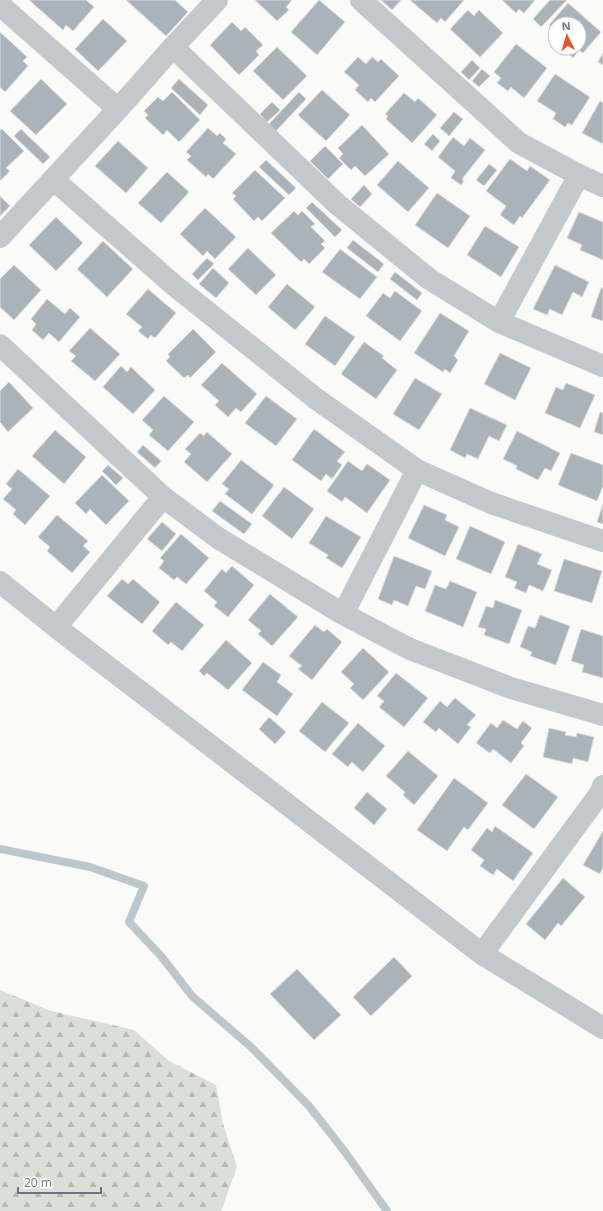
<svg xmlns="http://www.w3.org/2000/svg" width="603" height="1211" viewBox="0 0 603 1211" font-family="'Open Sans',sans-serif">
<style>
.forest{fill:url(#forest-firs)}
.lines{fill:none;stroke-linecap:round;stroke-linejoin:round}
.stream{stroke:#bbc7cb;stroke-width:8}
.building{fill:#aab3b9;stroke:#dcdcda}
.minor{stroke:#c3c8cc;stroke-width:22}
</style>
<defs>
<pattern id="forest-firs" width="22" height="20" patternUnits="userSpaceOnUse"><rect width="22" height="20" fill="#dadfd7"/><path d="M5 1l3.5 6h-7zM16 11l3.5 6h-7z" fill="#b4b9b4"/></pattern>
</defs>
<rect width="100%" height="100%" fill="#fafaf8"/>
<path class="forest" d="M0,990L51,1011L134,1030L169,1061L216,1085L223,1124L237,1167L221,1211H0Z"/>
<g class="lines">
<path class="stream" d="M0,849L90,867L144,886L129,922L161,956L192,996L251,1047L309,1106L345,1152L387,1211"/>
</g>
<path class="building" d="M29,0H86L94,7L73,31L66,25L63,30Z
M126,0H175L188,12L166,36Z
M255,0H292L286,7L289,10L277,21Z
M319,0L345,22L317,55L291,32Z
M381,0H401L392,10Z
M411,0H464L445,22L441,18L437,23L411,1Z
M502,0H535L524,13L519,9L516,13Z
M550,0H567L541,27L533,19Z
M568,3L601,32L583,53L579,50L573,58L562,48H579V24H555V29L549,25Z
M468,10L474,16L479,10L503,33L480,57L450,29Z
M103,19L127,41L98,71L75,49Z
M232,22L241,31L245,27L263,45L256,51L259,55L239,75L210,45Z
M0,32L27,57L23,61L28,66L5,92L0,87Z
M516,44L547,68L524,98L511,87L508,91L497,83L501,78L494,72Z
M277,47L307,76L283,100L253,71Z
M603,53V65L598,62Z
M358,57L366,64L372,57L378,62L381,59L399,76L375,102L371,98L368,102L355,90L359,85L344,72Z
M472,60L480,68L469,80L461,72Z
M482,69L490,76L479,87L472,81Z
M555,74L590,97L572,125L568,123L565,127L553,119L556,113L537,101Z
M41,79L67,104L36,135L10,111Z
M179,79L208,105L200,115L171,88Z
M322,90L350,115L326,141L298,115Z
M172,92L200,120L179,142L167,130L163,135L145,118L148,115L144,111L158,97L163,101Z
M299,92L306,99L276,131L269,124Z
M404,93L415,102L418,98L437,115L412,143L386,119L388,116L385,114Z
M600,101L603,103V144L582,133Z
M272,102L280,110L267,122L260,114Z
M454,112L463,119L449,136L440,128Z
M362,125L389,154L365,176L355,166L351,170L339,158L343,154L338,148Z
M208,128L217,136L220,133L226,139L223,143L236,154L213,179L208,174L206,177L187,160L191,156L186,152Z
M2,129L24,151L6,168L10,171L0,181V130Z
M21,129L50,157L43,164L14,136Z
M433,134L440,141L432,151L424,144Z
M453,137L464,146L470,138L485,150L462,179L464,181L461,185L451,178L455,171L438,157Z
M118,141L148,168L126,193L95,166Z
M325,146L343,164L328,179L310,161Z
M510,159L527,171L530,166L550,180L522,218L520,216L514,225L500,215L506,206L486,191Z
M266,160L296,188L289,195L259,167Z
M398,161L429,188L408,212L377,185Z
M489,164L497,170L484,186L476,180Z
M255,170L285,198L262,221L258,217L254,221L233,199L236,196L232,193Z
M167,172L189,192L161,223L138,203Z
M364,185L372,194L360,207L351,199Z
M437,193L470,216L448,248L415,225Z
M0,196L10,206L0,216Z
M312,202L342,230L335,237L306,208Z
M205,208L236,237L215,259L207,251L203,256L180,234Z
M294,211L298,215L302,211L315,224L311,227L325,241L321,244L325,248L309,264L304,259L301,262L271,233Z
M579,212L603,222V260L580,250L582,245L567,238Z
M56,217L83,243L56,271L29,245Z
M485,226L519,247L501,277L467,255Z
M353,240L384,264L378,272L347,248Z
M103,241L133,269L107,297L77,269Z
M248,248L276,275L256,295L228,269Z
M340,249L377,277L360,299L322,272Z
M207,258L214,264L198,280L192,274Z
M14,265L41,290L14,320L0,307V279Z
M555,265L589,282L582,297L573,292L562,315L550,309L547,315L533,309Z
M213,268L229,283L216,298L199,284Z
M395,272L422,293L417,300L390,279Z
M287,284L315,307L295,330L268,307Z
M601,288H603V321L591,317Z
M148,289L176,313L155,338L151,335L148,339L138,331L142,327L126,314Z
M395,291L422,311L400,341L366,316L383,293L390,298Z
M47,299L65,314L70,308L80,317L59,342L49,333L43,340L32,330L36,324L31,319Z
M440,313L469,331L454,356L458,360L450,373L445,369L443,372L414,353Z
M325,316L355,337L335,366L305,344Z
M90,328L120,354L95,381L71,361L76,356L69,351Z
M193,329L216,352L190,378L188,375L184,378L166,361L170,357L168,354Z
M364,342L384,356L382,358L397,370L376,399L341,374Z
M500,353L531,368L515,400L484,384Z
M222,363L257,394L241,412L236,408L228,417L215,405L219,401L201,385Z
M121,366L127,372L131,367L155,390L133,414L103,387Z
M415,378L442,394L419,430L393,414Z
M9,382L33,408L8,432L0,422V391Z
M566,383L595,395L580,428L545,413L556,387L563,390Z
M164,396L194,422L168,451L149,435L153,430L142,420Z
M266,396L297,419L276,446L245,423Z
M470,408L507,425L499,441L489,436L478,459L467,454L465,458L450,450Z
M600,412L603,413V435L594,432Z
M314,429L345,452L337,461L342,465L332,479L326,474L321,481L292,460Z
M55,430L86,457L64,484L32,456Z
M517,431L560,453L551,471L545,468L538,480L516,469L517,466L503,459Z
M207,432L232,454L207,482L184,462L191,454L185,449L200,433L204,436Z
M143,445L161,461L155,468L137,452Z
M571,453L603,465V486L597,501L558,485Z
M241,460L274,485L252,514L225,494L229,489L222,484Z
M348,461L362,471L367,464L390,480L367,513L345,497L342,502L327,491Z
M108,465L123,478L116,485L102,471Z
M18,469L50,496L25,525L13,514L16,510L3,499L12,489L6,484Z
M102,475L129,501L106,525L90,509L86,514L75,503Z
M284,487L314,509L292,539L262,516Z
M220,501L252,524L244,534L212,511Z
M603,504V524L597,522Z
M424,505L447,515L445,520L459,527L445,556L408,538Z
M57,515L88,541L83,546L90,552L72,573L47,551L50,547L38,537Z
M326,516L361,537L342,568L326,558L328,555L309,543Z
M162,522L176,534L162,551L147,539Z
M470,526L505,542L491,574L456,559Z
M181,534L209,558L186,584L177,577L174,580L159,568L164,561L160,558Z
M518,544L542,554L537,564L552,570L543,591L529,585L526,593L514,588L517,582L505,577Z
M394,556L432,571L425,589L416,586L408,606L394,600L392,605L378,599Z
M564,559L602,571L592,603L554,591Z
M232,566L254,585L228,617L214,606L217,602L204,591L222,569L226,573Z
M122,579L128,584L133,579L160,602L142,624L107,596Z
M450,581L477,592L463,627L425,611L435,585L446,589Z
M270,594L298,617L272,646L258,634L261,631L248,620Z
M495,600L522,610L509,644L484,635L486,629L478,627L486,606L493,608Z
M176,602L204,625L182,651L171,642L168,645L152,631Z
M540,615L570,626L556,665L530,656L532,652L520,647L528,626L535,628Z
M315,625L324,632L327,629L342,642L312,680L298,669L302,666L289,656Z
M581,629L603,636V678L582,672L584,665L571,661Z
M226,640L252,663L228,690L207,673L204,676L199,671Z
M363,648L389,672L363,700L350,688L354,684L341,672Z
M263,662L281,675L277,682L293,694L277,716L242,690Z
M396,673L428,698L404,727L379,707L384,701L377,696Z
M455,698L476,715L467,725L471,727L458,744L439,728L436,732L423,722L440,701L447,707Z
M322,702L349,723L325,752L299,731Z
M269,717L286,732L275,744L259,729Z
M503,720L517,729L523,721L532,728L521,743L524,746L511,763L493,749L490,753L476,743L491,723L497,728Z
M358,723L385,746L363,772L352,762L348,767L332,754Z
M549,728L566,732L565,735L576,737L577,733L594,737L588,762L573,758L572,764L543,757Z
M408,751L438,776L414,805L403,795L405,792L386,776Z
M526,774L558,797L534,829L502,805Z
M454,778L488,803L468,830L464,827L447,851L417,830Z
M367,792L387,809L374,825L354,808Z
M495,826L533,853L513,881L497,869L493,875L480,866L484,860L471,850L487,828L492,832Z
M603,831V868L600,874L583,865Z
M563,878L585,897L561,926L558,923L545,940L526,924Z
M394,957L412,976L371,1016L353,997Z
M297,969L341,1015L314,1040L270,994Z"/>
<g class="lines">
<path class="minor" d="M361,0L519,143L579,175L603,186
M0,5L118,109
M173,47L337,204L429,279L499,322L603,366
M54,180L175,286L315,398L417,470L491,503L603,541
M0,237L118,109L173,47L217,0
M499,322L579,175
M0,345L163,497L218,538L343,614L410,649L511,688L603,715
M0,582L56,627L482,954L603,1028
M343,614L417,470
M56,627L163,497
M482,954L601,792L603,786"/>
</g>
<g transform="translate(567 36) rotate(355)"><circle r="19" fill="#ffffff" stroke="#c1c8cd"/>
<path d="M0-3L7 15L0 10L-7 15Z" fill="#e4572e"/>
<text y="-6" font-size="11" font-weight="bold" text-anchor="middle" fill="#657683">N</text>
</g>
<path d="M18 1187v6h83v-6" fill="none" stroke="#657683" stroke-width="2"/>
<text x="24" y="1187" font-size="12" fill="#657683" stroke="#ffffff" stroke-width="3" paint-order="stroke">20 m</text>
</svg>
